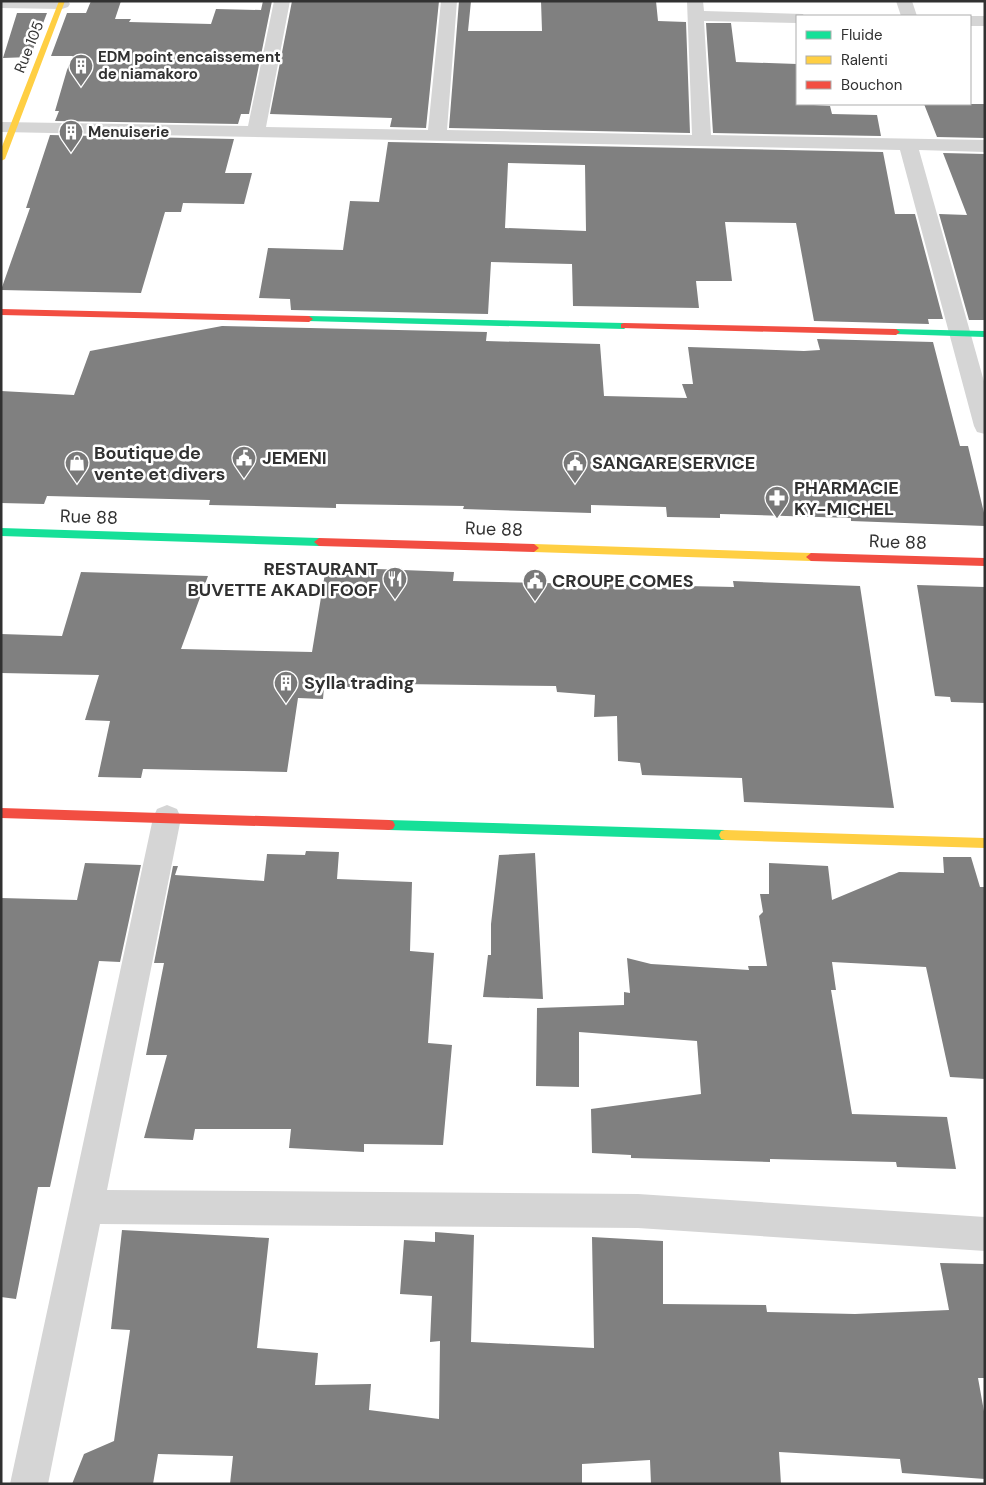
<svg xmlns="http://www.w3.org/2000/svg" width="986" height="1485" viewBox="0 0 986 1485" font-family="'DM Sans',sans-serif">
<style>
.building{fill:#808080;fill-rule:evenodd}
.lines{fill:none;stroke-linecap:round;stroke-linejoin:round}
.street{fill:#d5d5d5;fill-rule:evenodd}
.fast{fill:#16e098;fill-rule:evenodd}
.slow{fill:#ffcf43;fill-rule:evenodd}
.jam{fill:#f24e42;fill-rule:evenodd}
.labels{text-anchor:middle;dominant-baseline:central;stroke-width:5;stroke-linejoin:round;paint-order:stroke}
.far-street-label{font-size:15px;fill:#313131;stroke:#fff}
.far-poi-label{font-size:15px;font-weight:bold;fill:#313131;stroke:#fff;text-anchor:start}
.poi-label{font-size:18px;font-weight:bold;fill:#313131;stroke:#fff;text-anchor:start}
.street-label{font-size:18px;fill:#313131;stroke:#fff}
</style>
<rect width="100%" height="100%" fill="#fff"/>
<path class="building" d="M91,1H121L115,19H131L129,22L211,24L216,9L261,10L263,1H272L249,114H241L238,124L55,121L59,111H55L67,70L73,56H51L67,13H86Z
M292,1H439L426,128L390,127L392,118L270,114Z
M459,1H471L468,31H542L541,1H656L658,21L686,22L690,133L449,128Z
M17,13H47L30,57L3,58Z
M706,23H731L736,62L797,64V104L830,106L832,114L877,115L881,136L713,133Z
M924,104H985V138L937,137Z
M50,135L234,139L225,173H252L244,204L183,203L181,212H165L141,293L1,290L30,208H26Z
M388,142L883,152L895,214H915L943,319H928L929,324L814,321L796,223L725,222L732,281H696L699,308L573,306L572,264L491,262L488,314L291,310L290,299L259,298L268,248L343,250L350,201L379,202ZM508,163L585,165L586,231L505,228Z
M943,153L985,154V320H969L939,214L967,215Z
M222,326L487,332L486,341L600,344L604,396L687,398L682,384H693L688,347L804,351L820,350L817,339L933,342L960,446H968L985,517V526L851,521V518L720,514V518L667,517L666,507L591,505V513L463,509L464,506L336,504V508L209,505L210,500L47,496L44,504L1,503V391L74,395L90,351Z
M326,567L454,572L453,581L734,587L733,581L860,586L894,808L744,802L742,778L642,775L640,763L618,761L617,716L594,717L595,695L557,692L556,686L401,684L372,687H324L323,699L298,698L287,772L143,769L141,778L98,777L110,721L85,720L99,675L1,673V634L62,636L81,572L208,576L181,649L312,652Z
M917,585L985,587V703L951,702L950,697L935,696Z
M306,851L339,852L337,879L412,882L410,951L434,953L428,1043L452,1045L443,1145L364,1144V1152L289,1148L291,1129H195L193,1140L144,1138L167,1055H146L164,963H154L173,866H178L175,875L264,881L267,854L305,855Z
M535,853L543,999L483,997L488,955H491V924L499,855Z
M943,857H971L980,887H985V1079L950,1077L926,967L832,962L836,990H831L852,1114L947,1117L956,1169L897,1167L896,1162L770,1159V1162L631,1158V1155L592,1153L591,1109L701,1094L697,1041L579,1032V1087L536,1086L537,1008L624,1005V992L630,993L627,958L651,964L749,970L748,966H767L759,916L763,912L760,894H769V863L828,866L832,900L899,872L944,873Z
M85,863L141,865L120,962L99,961L50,1187H38L16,1299L1,1297V898L77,900Z
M122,1230L269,1238L257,1348L318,1353L315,1385L371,1384L369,1410L439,1419L440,1341L430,1342L432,1296L400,1294L404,1240L435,1242V1232L474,1235L471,1342L594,1348L592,1237L663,1241V1304L766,1305L767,1312L855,1314L949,1310L940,1263L985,1264V1378H978L985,1417V1479L902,1473L900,1459L779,1452L781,1484H651L650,1460L582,1464V1484H230L233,1456L158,1454L153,1484H72L84,1454L114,1441L130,1330L111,1329Z"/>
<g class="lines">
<path class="street" d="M1,1H68L70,4L68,7L62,9L1,8Z
M274,1H290L266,127L428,130L441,1H457L447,130L692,135L687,1H703L704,11L803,14L804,16H797V23L704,21L711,135L985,140V152L919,150L985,385V434L977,432L974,426L900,150L1,132V122L248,126Z
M896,1H912L917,16H901Z
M969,16H985V26H970Z
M167,805L177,809L181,818L107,1190L638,1194L985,1217V1251L638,1228L100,1224L48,1484H10L153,818L157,809Z"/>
<path class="fast" d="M309,316L624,323L628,326L624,329L306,321V317Z
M896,329L985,331V337L893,334L892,332Z
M1,528L319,538L324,542L319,546L1,536Z
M389,820L725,830L729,831L731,835L729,839L725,840L389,830L385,829L383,825L385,821Z"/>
<path class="slow" d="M59,1H65L5,159L1,161V149Z
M534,544L811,553L816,557L811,561L534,552L529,548Z
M725,830L985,838V848L725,840L721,839L719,835L721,831Z"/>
<path class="jam" d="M1,309L309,316L313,319L309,322L1,315Z
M624,323L896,329L900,332L896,335L621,328V324Z
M319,538L534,544L539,548L534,552L319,546L314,542Z
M811,553L985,558V566L811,561L806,557Z
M1,808L389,820L393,821L395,825L393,829L389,830L1,818Z"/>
</g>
<defs>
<symbol id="building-pin" viewBox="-11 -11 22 30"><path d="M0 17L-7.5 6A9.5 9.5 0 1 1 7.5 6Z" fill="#797979" stroke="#fff"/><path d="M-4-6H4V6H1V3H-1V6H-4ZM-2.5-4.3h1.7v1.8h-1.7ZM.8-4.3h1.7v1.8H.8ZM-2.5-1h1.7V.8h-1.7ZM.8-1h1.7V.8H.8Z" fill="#fff"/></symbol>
<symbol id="civic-pin" viewBox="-11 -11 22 30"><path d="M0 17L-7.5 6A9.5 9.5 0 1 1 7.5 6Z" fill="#797979" stroke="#fff"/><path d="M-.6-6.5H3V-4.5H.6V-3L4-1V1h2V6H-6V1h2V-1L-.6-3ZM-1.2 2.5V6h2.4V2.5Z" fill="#fff"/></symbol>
<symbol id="shop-pin" viewBox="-11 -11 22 30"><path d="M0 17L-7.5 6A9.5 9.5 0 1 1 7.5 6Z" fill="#797979" stroke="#fff"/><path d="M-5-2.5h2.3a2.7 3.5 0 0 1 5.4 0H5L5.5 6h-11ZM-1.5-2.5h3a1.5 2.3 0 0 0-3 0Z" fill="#fff"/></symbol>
<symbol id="pharmacy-pin" viewBox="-11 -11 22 30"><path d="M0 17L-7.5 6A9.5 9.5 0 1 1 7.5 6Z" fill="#797979" stroke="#fff"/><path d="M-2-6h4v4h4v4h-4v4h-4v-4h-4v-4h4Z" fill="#fff"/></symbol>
<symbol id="restaurant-pin" viewBox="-11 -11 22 30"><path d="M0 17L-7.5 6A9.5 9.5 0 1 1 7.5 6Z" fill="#797979" stroke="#fff"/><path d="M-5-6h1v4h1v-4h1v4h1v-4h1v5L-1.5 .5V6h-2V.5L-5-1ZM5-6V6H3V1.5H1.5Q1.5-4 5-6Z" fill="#fff"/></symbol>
</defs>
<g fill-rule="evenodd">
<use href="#building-pin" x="67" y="52" width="28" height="38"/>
<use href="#building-pin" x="57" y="118" width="28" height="38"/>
<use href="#civic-pin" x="230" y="444" width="28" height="38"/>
<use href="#shop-pin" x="63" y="449" width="28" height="38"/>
<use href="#civic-pin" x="561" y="449" width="28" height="38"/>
<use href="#pharmacy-pin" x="763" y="484" width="28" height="38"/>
<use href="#restaurant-pin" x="381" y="565" width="28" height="38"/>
<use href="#civic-pin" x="521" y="567" width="28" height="38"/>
<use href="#building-pin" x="272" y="669" width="28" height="38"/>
</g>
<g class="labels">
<g class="far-street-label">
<text transform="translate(29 47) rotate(-68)">Rue 105</text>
</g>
<g class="far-poi-label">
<text x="98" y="57">EDM point encaissement<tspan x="98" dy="17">de niamakoro</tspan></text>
<text x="88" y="132">Menuiserie</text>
</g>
<g class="poi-label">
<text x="94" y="453">Boutique de<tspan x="94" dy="21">vente et divers</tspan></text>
<text x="262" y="458">JEMENI</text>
<text x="592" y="463">SANGARE SERVICE</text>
<text x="794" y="488">PHARMACIE<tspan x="794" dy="21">KY-MICHEL</tspan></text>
<text x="378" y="569" text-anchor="end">RESTAURANT<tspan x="378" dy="21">BUVETTE AKADI FOOF</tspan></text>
<text x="552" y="581">CROUPE COMES</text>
<text x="304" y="683">Sylla trading</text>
</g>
<g class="street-label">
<text transform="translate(89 517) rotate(2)">Rue 88</text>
<text transform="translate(494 529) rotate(2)">Rue 88</text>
<text transform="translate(898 542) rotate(2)">Rue 88</text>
</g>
</g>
<rect width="986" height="1485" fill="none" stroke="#313131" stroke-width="5"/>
<rect x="796" y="15" width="175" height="90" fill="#ffffff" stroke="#adadad"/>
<rect x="806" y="31" width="25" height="8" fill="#16e098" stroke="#adadad"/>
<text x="841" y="40" font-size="15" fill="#313131">Fluide</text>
<rect x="806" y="56" width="25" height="8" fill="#ffcf43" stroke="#adadad"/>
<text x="841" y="65" font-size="15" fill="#313131">Ralenti</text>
<rect x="806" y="81" width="25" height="8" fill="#f24e42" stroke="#adadad"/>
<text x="841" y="90" font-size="15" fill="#313131">Bouchon</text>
</svg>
